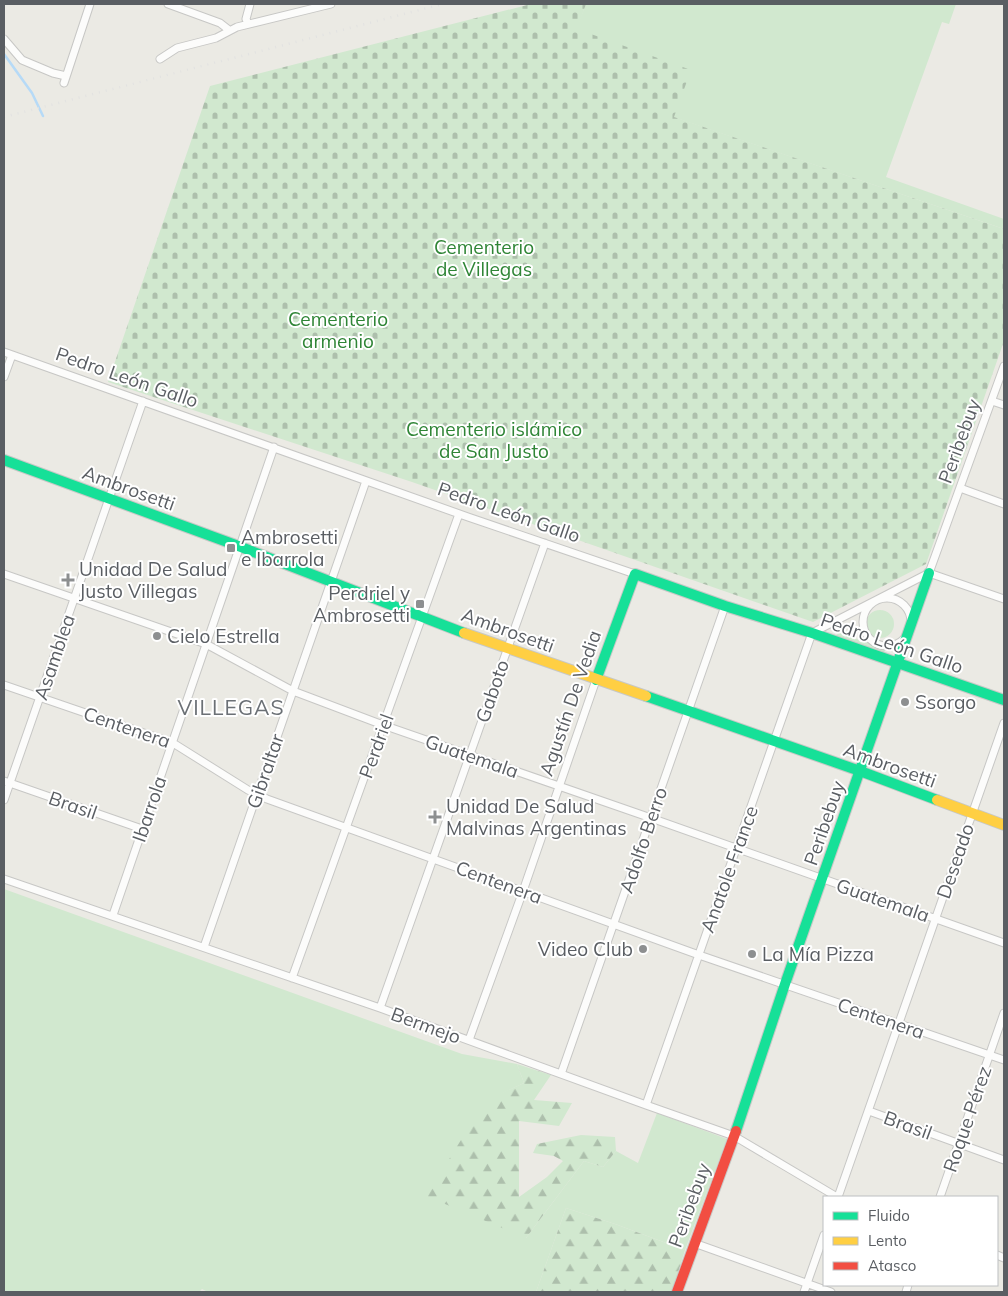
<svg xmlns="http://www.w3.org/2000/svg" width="1008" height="1296" viewBox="0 0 1008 1296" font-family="Mulish,sans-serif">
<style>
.green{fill:#d1e8cf}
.forest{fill:url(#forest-firs)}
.cemetery{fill:url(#cemetery-stones)}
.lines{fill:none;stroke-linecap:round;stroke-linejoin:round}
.stream{stroke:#b6daf7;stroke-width:2.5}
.street-casing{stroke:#c7c7c5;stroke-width:9}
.fast-casing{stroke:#c7c8c6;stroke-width:12}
.slow-casing{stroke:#c7c8c6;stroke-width:12}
.jam-casing{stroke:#c7c8c6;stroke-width:12}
.street{stroke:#fcfcfb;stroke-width:7}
.fast{stroke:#16e098;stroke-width:10}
.slow{stroke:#ffcf43;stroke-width:10}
.jam{stroke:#f24e42;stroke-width:10}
.rail{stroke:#e2e2e1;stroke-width:2.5;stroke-dasharray:1 6;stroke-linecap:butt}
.poi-dot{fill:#8d8f90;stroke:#fff;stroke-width:2}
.labels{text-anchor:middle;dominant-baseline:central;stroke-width:4;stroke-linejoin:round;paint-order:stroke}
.park-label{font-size:19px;fill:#2f8536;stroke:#fff}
.street-label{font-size:19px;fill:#5a5e63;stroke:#fff}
.poi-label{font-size:19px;fill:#5a5e63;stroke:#fff;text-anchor:start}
.quarter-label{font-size:21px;letter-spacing:1px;fill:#6b7075;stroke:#fff}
</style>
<defs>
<pattern id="forest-firs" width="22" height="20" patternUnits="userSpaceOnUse" patternTransform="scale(1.25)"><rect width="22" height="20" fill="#d1e8cf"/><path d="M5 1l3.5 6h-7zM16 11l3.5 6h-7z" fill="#adbfac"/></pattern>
<pattern id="cemetery-stones" width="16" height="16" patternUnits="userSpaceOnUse" patternTransform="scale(1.25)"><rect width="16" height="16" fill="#d1e8cf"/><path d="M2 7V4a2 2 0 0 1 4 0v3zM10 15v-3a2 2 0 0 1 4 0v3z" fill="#adbfac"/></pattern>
</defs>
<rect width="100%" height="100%" fill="#ebeae4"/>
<path class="green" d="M586,4H956L949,24L942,22L886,177L1004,219V229L673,117L576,29Z
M866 624a14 14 0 1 1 28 0a14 14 0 1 1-28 0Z
M839,633L884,648L885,651L883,653L837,637L836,635Z
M4,889L462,1054L517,1064L524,1083L486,1101L526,1238L584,1161L603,1167L616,1151L638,1163L657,1113L727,1139L685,1250L615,1224L566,1208L536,1292H208L202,1289L199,1292H4Z"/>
<path class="forest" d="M517,1064L551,1075L534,1100L572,1103L559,1126L519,1121V1197L547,1177L563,1161L554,1156L533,1153L537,1144L581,1135L615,1137L616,1151L603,1167L584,1161L526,1238L426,1196L486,1100L524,1083Z
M566,1208L615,1224L685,1250L672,1292H536Z"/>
<path class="cemetery" d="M531,4H586L577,29L691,70L674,117L1004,229V341L926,564L813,622L412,482L108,382L210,86Z"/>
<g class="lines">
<path class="stream" d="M4,54L32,93L43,116"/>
<defs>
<path id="street" d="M168,4L220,23L229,30
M248,24L246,19L250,4
M4,39L22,60L53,73L66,76
M160,59L177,48L216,38L237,27L331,4
M64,83L90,4
M4,352L468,517L635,574
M4,377L12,355
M992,401L1004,405
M960,488L1004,504
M929,573L1004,366
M929,573L1004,599
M4,574L206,644L293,691L383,725L651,818L1004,943
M863 622a24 24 0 1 1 48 0a24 24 0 1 1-48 0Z
M4,685L173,743L248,790L267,799L699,955L1004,1060
M4,781L142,829
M4,800L143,401
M4,879L380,1008L646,1105L734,1136L837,1197
M113,915L274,447
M204,947L366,481
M292,978L459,514
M380,1008L545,543
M469,1040L523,891L596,680
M561,1074L725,606
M646,1105L812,633L929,573
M869,1111L1004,1160
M838,1197L1004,723
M940,1197L1004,1013
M694,1243L831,1292
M997,1255L1004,1258
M804,1292L824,1235
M906,1292L908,1285"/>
<path id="fast" d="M4,460L241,547L464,633
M596,680L635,574L725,606L812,633L1004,700
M646,696L860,771L937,800
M736,1131L785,984L929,573"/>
<path id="slow" d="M464,633L646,696
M937,800L1004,825"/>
<path id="jam" d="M677,1292L736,1131"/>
</defs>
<use href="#street" class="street-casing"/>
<use href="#fast" class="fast-casing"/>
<use href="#slow" class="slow-casing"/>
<use href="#jam" class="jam-casing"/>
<use href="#street" class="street"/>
<use href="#fast" class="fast"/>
<use href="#slow" class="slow"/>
<use href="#jam" class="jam"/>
<path class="rail" d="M4,117L443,4"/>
</g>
<g class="poi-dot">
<rect x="226" y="543" width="10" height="10" rx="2.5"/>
<path d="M65.5 572.5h5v5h5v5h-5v5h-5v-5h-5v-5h5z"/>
<rect x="415" y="599" width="10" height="10" rx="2.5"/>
<circle cx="157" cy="636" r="5"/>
<circle cx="905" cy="702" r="5"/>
<path d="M432.5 809.5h5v5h5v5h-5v5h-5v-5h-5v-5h5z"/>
<circle cx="643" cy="949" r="5"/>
<circle cx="752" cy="954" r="5"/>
</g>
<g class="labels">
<g class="park-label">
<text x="484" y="247">Cementerio<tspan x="484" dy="22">de Villegas</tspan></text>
<text x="338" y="319">Cementerio<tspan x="338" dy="22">armenio</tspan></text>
<text x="494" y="429">Cementerio islámico<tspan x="494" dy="22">de San Justo</tspan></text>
</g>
<g class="street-label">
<text transform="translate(127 377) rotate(19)">Pedro León Gallo</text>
<text transform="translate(959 441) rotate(-70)">Peribebuy</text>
<text transform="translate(129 488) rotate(20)">Ambrosetti</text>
<text transform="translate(509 512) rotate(19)">Pedro León Gallo</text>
<text transform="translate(508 630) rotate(20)">Ambrosetti</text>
<text transform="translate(892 643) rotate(19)">Pedro León Gallo</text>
<text transform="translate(54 657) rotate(-71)">Asamblea</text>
<text transform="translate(492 691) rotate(-71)">Gaboto</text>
<text transform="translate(570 703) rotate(-71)">Agustín De Vedia</text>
<text transform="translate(127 727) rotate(19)">Centenera</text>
<text transform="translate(376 746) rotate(-70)">Perdriel</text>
<text transform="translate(472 756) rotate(19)">Guatemala</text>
<text transform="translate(890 765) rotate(20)">Ambrosetti</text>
<text transform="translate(265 771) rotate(-71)">Gibraltar</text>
<text transform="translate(73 805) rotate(19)">Brasil</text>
<text transform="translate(149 809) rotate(-71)">Ibarrola</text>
<text transform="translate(824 823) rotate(-71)">Peribebuy</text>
<text transform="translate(643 840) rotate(-71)">Adolfo Berro</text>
<text transform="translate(955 861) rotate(-71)">Deseado</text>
<text transform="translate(729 869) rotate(-70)">Anatole France</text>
<text transform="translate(499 882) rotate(20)">Centenera</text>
<text transform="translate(883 900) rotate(19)">Guatemala</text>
<text transform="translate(881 1018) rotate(19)">Centenera</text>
<text transform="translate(426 1025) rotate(20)">Bermejo</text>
<text transform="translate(967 1119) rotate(-71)">Roque Pérez</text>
<text transform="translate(908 1125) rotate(20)">Brasil</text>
<text transform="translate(689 1205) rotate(-70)">Peribebuy</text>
</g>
<g class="poi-label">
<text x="241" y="537">Ambrosetti<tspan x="241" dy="22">e Ibarrola</tspan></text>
<text x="79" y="569">Unidad De Salud<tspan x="79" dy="22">Justo Villegas</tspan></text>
<text x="410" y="593" text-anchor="end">Perdriel y<tspan x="410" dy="22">Ambrosetti</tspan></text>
<text x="167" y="636">Cielo Estrella</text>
<text x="915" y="702">Ssorgo</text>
<text x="446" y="806">Unidad De Salud<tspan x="446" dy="22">Malvinas Argentinas</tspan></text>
<text x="633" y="949" text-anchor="end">Video Club</text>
<text x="762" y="954">La Mía Pizza</text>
</g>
<g class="quarter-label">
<text x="231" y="707">VILLEGAS</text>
</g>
</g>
<rect width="1008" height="1296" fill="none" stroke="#5a5e63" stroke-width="10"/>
<rect x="823" y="1196" width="175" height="90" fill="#ffffff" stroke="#bdbfc1"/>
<rect x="833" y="1212" width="25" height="8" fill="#16e098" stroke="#bdbfc1"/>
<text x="868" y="1221" font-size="15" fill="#5a5e63">Fluido</text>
<rect x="833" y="1237" width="25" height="8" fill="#ffcf43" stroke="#bdbfc1"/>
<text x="868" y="1246" font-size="15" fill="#5a5e63">Lento</text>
<rect x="833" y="1262" width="25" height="8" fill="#f24e42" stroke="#bdbfc1"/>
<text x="868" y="1271" font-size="15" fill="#5a5e63">Atasco</text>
</svg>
